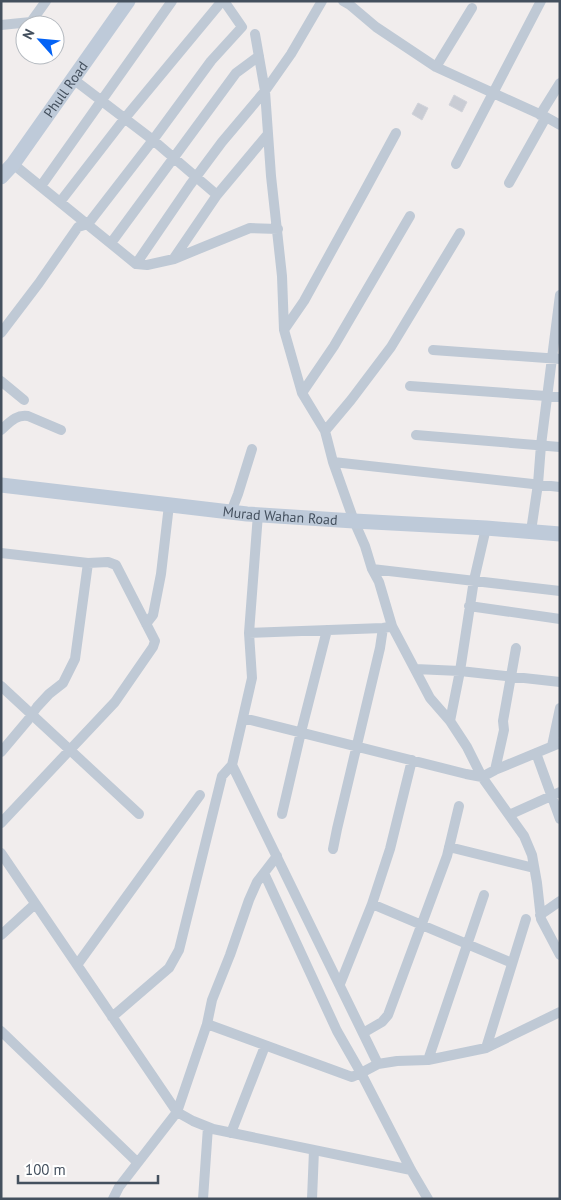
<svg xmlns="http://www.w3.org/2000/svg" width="561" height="1200" viewBox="0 0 561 1200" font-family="'PT Sans',sans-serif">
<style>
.building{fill:#c9ccd4;stroke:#d1d3da}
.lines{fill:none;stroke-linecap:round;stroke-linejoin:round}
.street{stroke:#bfc9d5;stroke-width:10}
.secondary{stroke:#becad9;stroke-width:15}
.labels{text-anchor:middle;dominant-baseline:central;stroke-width:5;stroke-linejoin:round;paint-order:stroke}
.street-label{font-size:14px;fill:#44505e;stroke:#fff}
</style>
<rect width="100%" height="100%" fill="#f1eded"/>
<path class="building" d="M454,95L467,102L462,112L449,105Z
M418,103L428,108L422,120L412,114Z"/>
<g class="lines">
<path class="street" d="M343,1L350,5L376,27L436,67L546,117L560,125
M1,25L31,22L46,1
M255,34L265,91L271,176L282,276L284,330L302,393L325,431L333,462L354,521L365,546L372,569L379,582L392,626L430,698L450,721L467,747L482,777L524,836L532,855L537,883L541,919L560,955
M436,67L472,8
M73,79L153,140L217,195L174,258
M540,115L560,83
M13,164L136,264L147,265L174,259L250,228L278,229
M456,164L541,1
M509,183L546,117
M41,186L172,1
M217,195L268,134
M60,202L125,118L222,1
M111,243L236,73L259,56
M136,264L190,185L222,142L265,91L291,54L322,1
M284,330L304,301L364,192L396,133
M1,333L39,283L78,227L88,224L153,140L211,61L242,27L224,1
M433,350L560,359
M1,381L24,400
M410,386L560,397
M302,393L334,346L410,216
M1,430C9,423 16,414 28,416L61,430
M325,431L351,400L391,347L460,233
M416,435L560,447
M333,462L560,487
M231,512L238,494L252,449
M531,531L538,484L541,445L560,295
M1,553L88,563L108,562L116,565L155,641L153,647L115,702L1,823
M372,569L560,591
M469,606L560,619
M146,624L153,615L161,574L169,505
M249,633L383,628L389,627
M415,669L460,671L560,682
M1,686L139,814
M243,718L466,774L482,777L495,770L560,743
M450,721L460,671L474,580L486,528
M552,746L560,708
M1,752L28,720L37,707L49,694L63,683L75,659L88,563
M536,753L560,819
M232,765L378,1064
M495,770L504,730L503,721L516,648
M282,814L301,732L327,630
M509,815L560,792
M449,847L534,868
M333,849L337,829L380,648L383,628
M1,853L177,1112L193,1121L213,1129L411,1170
M264,873L337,1031L361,1073L411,1170L428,1199
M372,904L512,963
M540,915L560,901
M1,935L35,904
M77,965L200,795
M340,984L372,904L390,849L412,760
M112,1017L169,968L179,950L222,776L232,765L252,678L249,633L258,514
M207,1024L352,1077L361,1073L378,1064L397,1061L428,1060L486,1048L560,1012
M1,1031L137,1162
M363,1033L382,1022L388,1015L447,856L459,806
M486,1048L526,919
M428,1060L484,895
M231,1133L265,1046
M113,1199L119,1187L177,1112L207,1024L212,1000L230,955L249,900L257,882L277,856
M203,1199L208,1127
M312,1199L314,1150"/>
<g class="secondary">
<path id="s1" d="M1,177L13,164L128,1"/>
<path id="s2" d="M1,485L247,514L354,521L486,528L560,534"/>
</g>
</g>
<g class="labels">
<g class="street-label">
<text stroke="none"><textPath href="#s1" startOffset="109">Phull Road</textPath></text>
<text stroke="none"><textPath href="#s2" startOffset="281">Murad Wahan Road</textPath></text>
</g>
</g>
<rect width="561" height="1200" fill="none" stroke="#44505e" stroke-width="5"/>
<g transform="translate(40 40) rotate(297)"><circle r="24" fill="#ffffff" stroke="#b4b9bf"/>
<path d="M0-4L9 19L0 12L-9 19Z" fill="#0362f5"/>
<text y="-8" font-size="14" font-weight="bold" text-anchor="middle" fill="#44505e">N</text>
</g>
<path d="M18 1175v8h140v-8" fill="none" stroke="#44505e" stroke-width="2.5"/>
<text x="25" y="1175" font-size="15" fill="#44505e" stroke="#ffffff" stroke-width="4" paint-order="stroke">100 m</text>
</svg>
